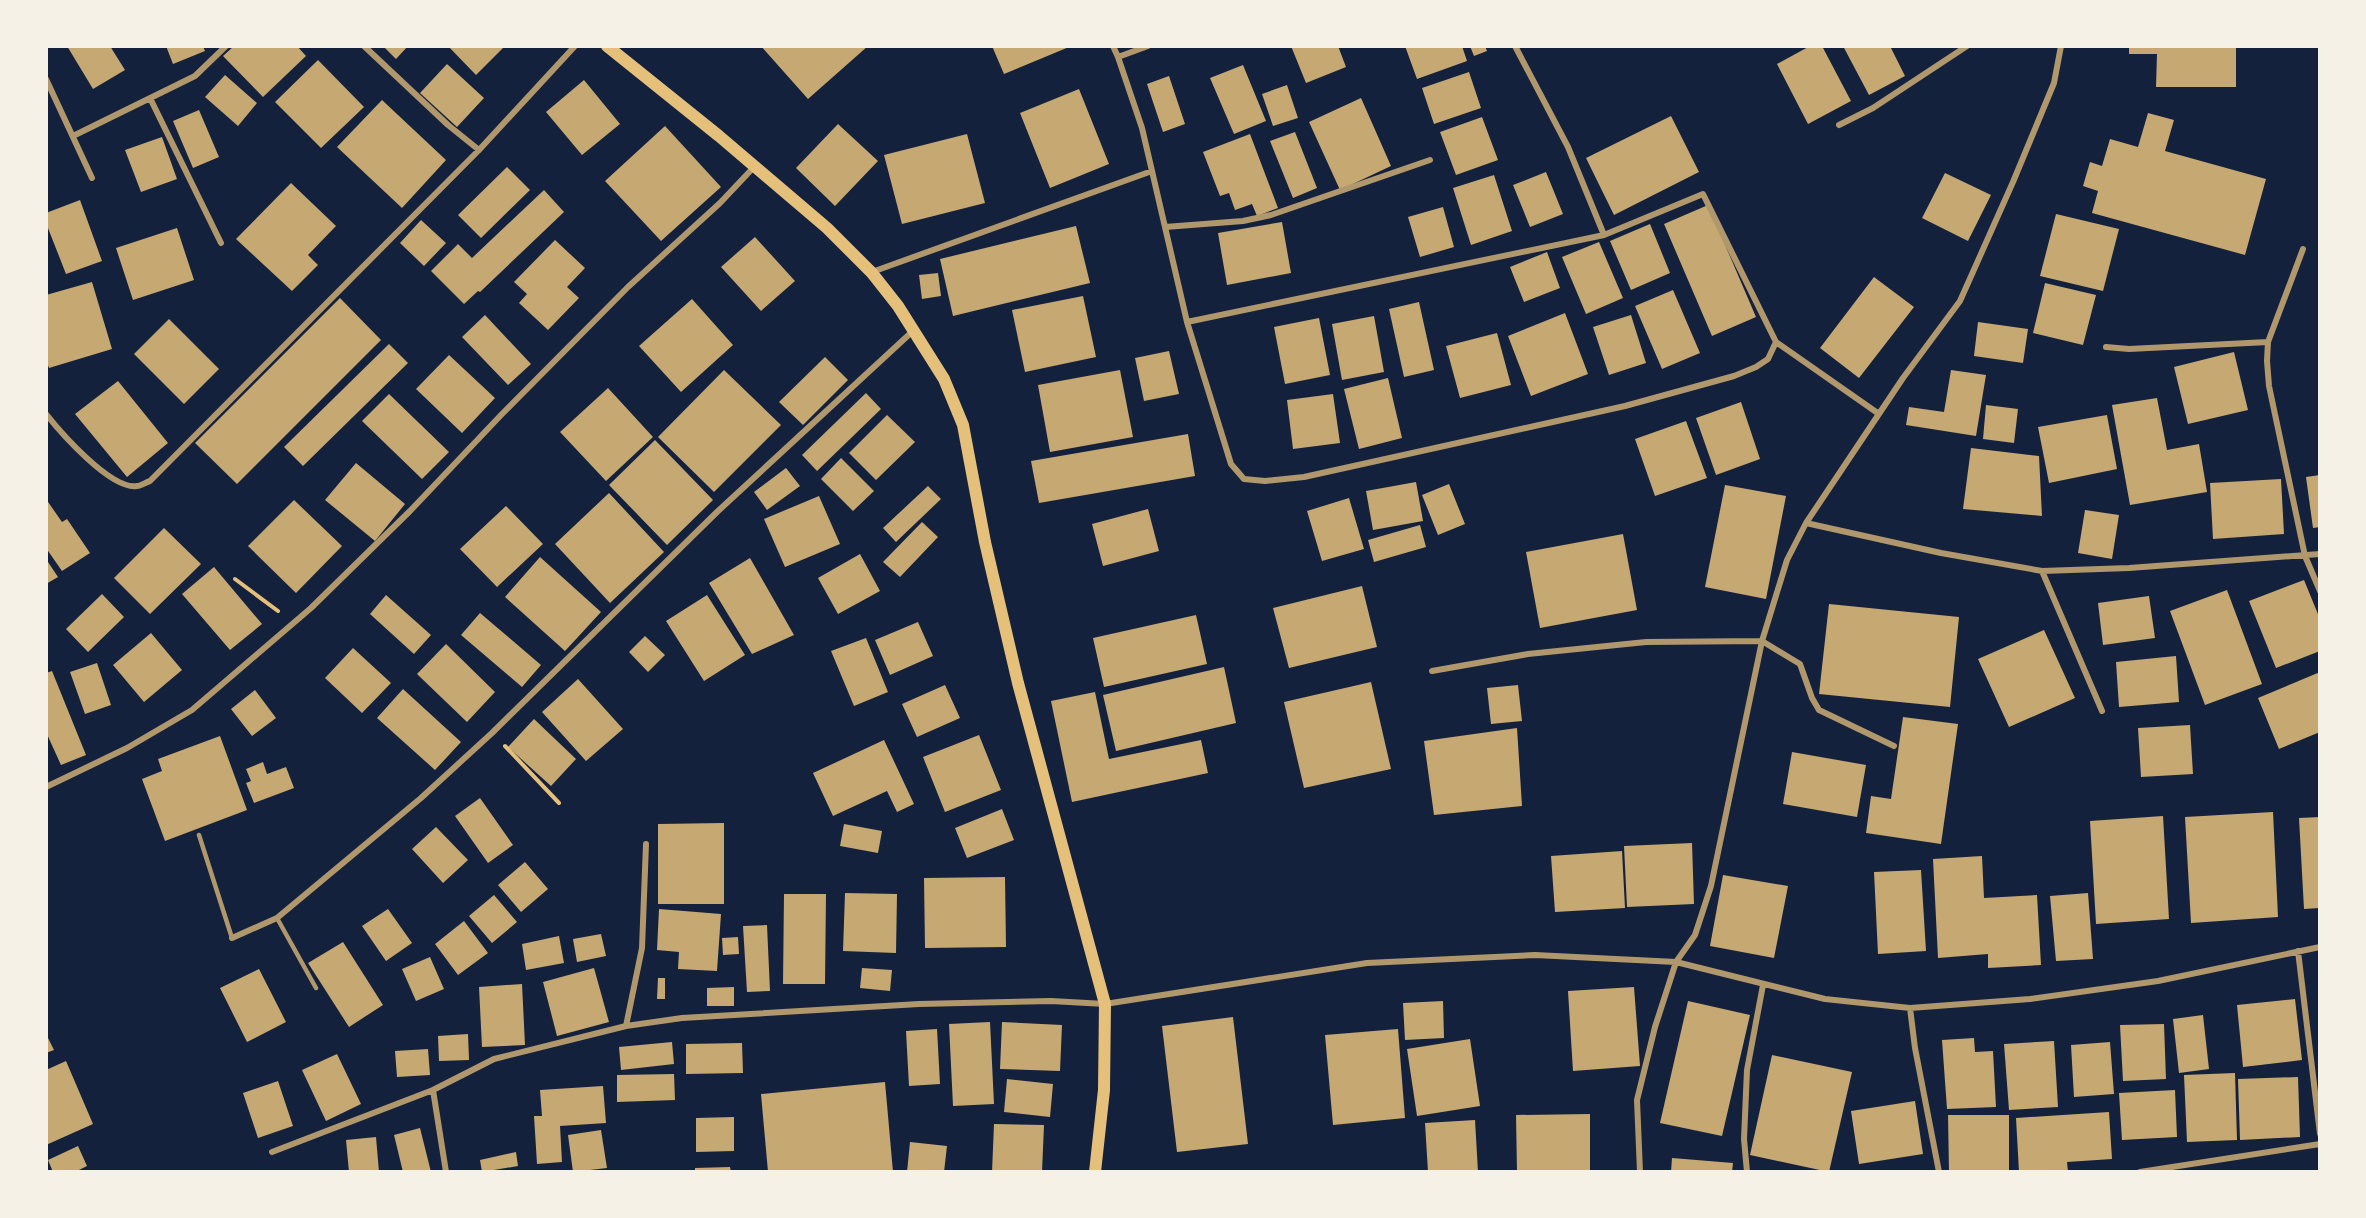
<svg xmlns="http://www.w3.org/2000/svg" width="2366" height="1218" viewBox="0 0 2366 1218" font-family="Poppins,sans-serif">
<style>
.building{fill:#c6a872}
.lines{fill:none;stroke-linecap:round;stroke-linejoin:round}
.path{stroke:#e5c07b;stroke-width:4}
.service{stroke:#b1986c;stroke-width:4.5}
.minor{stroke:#b1986c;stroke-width:6}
.secondary{stroke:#e5c07b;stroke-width:12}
</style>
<rect width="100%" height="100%" fill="#14213d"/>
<path class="building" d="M67,46H110L125,70L93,89Z
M166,46H203L205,51L173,64Z
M234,46H297L306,56L263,97L223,56Z
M383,46H408L396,59Z
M448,46H505L476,75Z
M761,46H868L808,99Z
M992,46H1069V47L1004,74Z
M1291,46H1338L1346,67L1306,83Z
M1405,46H1462L1467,61L1417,79Z
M1470,46H1485L1487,51L1474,56Z
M1810,46H1822L1851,101L1808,124L1777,64Z
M1843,46H1890L1905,76L1869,95Z
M2129,46H2236V87H2156L2157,54H2129Z
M318,60L364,107L321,148L275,102Z
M447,64L484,98L457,127L420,93Z
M1243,65L1266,121L1234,134L1210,78Z
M1469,72L1481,108L1434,124L1422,88Z
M225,75L257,103L238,126L205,97Z
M1169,76L1185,124L1163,132L1147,84Z
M584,80L620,124L582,155L546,112Z
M1287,85L1298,118L1273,126L1262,94Z
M1079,89L1109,164L1050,188L1020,113Z
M1361,98L1391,166L1340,190L1309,122Z
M382,100L446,160L402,208L337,147Z
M199,110L219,157L193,168L173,121Z
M2148,113L2174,120L2165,151L2266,179L2245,255L2092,213L2098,191L2083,186L2090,162L2102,166L2110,139L2138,147Z
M1671,116L1699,172L1614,215L1586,158Z
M1482,117L1498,160L1456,175L1440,132Z
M838,124L878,161L835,206L796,168Z
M665,126L721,187L661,241L605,181Z
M1295,132L1317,188L1293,198L1270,141Z
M967,134L985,203L902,224L884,155Z
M1250,134L1278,208L1257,216L1252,204L1235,210L1229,193L1220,196L1203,152Z
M162,137L177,179L141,192L125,150Z
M507,167L530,190L481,238L458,215Z
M1546,172L1563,214L1530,227L1513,185Z
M1945,173L1991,195L1968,241L1922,218Z
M1494,175L1512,231L1471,245L1453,188Z
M291,183L336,226L308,255L318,265L292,291L236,239Z
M544,190L564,212L480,292L478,291L464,304L431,271L458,244L472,258Z
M80,200L102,261L66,274L46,223V213Z
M1708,205L1756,317L1712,336L1664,224Z
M1443,207L1454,247L1420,257L1408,217Z
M2056,214L2119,229L2103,291L2040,276Z
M421,220L446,243L424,266L400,243Z
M1282,222L1291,273L1227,285L1218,233Z
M1650,224L1670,273L1631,290L1610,241Z
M1076,226L1090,283L953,316L940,259Z
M177,228L194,280L133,300L116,248Z
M755,237L795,281L761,311L721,267Z
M555,240L585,268L567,287L579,298L548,330L519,303L527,294L514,282Z
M1599,242L1623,298L1586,314L1562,257Z
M1547,252L1560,288L1524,302L1510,267Z
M938,273L941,296L922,299L919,275Z
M1874,277L1914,307L1859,378L1820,348Z
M92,282L112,349L49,368L46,360V295Z
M2045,283L2096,295L2083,345L2033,333Z
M1673,290L1700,353L1662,369L1635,306Z
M1083,296L1096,357L1025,372L1012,310Z
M340,298L381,340L237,484L195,443Z
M692,299L733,345L681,392L639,346Z
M1419,302L1434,370L1404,377L1389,309Z
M1565,313L1588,374L1531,396L1508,336Z
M485,315L531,364L508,385L462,337Z
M1631,315L1646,363L1609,375L1593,327Z
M1374,316L1384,372L1342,380L1332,324Z
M1319,318L1330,375L1285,384L1274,327Z
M169,319L219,369L184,404L134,354Z
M1978,322L2028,329L2023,363L1974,356Z
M1497,333L1511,385L1460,398L1446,346Z
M389,344L408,363L303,466L284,447Z
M1169,351L1179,394L1144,401L1135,358Z
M2234,352L2248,410L2188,424L2174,367Z
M449,355L495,398L462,433L416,389Z
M825,357L848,380L803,425L779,402Z
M724,370L781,425L714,492L658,437Z
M1120,370L1133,437L1050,452L1038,385Z
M1951,370L1986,375L1976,436L1906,425L1909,407L1944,412Z
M1388,378L1402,438L1359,449L1344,389Z
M118,381L168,443L127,477L75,414Z
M608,388L653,437L606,481L560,432Z
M866,393L881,409L817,471L802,455Z
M389,394L449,452L422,479L362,421Z
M1333,394L1340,443L1293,449L1287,400Z
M2157,398L2167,450L2199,444L2207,492L2130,505L2112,405Z
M1741,402L1760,459L1716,475L1696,418Z
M1986,405L2018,409L2014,443L1983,439Z
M887,415L915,442L876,480L849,453Z
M2107,415L2117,469L2049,483L2038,427Z
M1686,421L1707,478L1655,496L1635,439Z
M1188,434L1195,476L1039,503L1031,461Z
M655,440L713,500L667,545L609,485Z
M1971,448L2039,456L2042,516L1963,509Z
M841,458L874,491L853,511L821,479Z
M356,463L405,504L375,541L325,500Z
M786,468L800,486L767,510L754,492Z
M2320,475V527L2313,528L2306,477Z
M2281,479L2284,534L2213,539L2210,483Z
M1416,482L1423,521L1373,530L1366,491Z
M1449,484L1465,524L1438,535L1422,495Z
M1725,485L1786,496L1766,599L1705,587Z
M928,486L941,499L896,542L883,528Z
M609,493L664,552L610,603L555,544Z
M819,496L840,544L785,567L764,519Z
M1349,498L1364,549L1322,561L1307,511Z
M46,499L62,522L67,519L90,553L62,571L46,548Z
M294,500L342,546L296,593L248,546Z
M506,506L543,544L497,587L460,549Z
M1148,509L1159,551L1103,566L1092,524Z
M2085,510L2119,515L2112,559L2078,553Z
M922,522L938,537L900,577L883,562Z
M1420,525L1426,547L1374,562L1368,540Z
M164,528L201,564L150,614L114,578Z
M1623,534L1637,610L1540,628L1526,552Z
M860,554L880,591L838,614L818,578Z
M540,557L601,612L565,651L505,597Z
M750,558L794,635L752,654L709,583Z
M46,559L58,577L46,584Z
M214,567L262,624L230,650L182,594Z
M2304,580L2320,619V651L2276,668L2249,601Z
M1362,586L1377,647L1289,668L1273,608Z
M2227,590L2262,684L2205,705L2170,611Z
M102,594L124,617L88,652L66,629Z
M386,595L431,635L414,654L370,614Z
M707,595L745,655L704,681L666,621Z
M2149,596L2155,638L2103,645L2098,603Z
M1829,604L1959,617L1950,707L1819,694Z
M480,613L541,665L522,687L461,635Z
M1196,615L1207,664L1104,687L1093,638Z
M918,622L933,656L890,675L875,640Z
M2044,630L2075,698L2009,727L1978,659Z
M151,633L182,670L144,702L113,665Z
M645,636L665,655L648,672L629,652Z
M866,638L888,692L854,706L831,651Z
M446,644L495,692L467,722L417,674Z
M353,648L391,683L362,713L325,678Z
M2176,656L2179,702L2119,707L2116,662Z
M97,663L111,705L85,714L70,672Z
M1224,667L1236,723L1116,751L1103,695Z
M52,671L86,755L61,765L46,732V673Z
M2320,672V732L2279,749L2258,698Z
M578,679L623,729L586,761L542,712Z
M1371,682L1391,769L1304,788L1284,702Z
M945,685L960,718L917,737L902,704Z
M1518,685L1522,721L1491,724L1487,688Z
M403,689L461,742L435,770L377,718Z
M255,690L276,718L252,736L231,709Z
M1095,692L1109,759L1201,740L1208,773L1072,802L1051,701Z
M1903,717L1958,724L1941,844L1866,833L1871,796L1891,799Z
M534,719L576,759L551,786L508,747Z
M2190,725L2193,774L2141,777L2138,728Z
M1517,728L1522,806L1434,815L1424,741Z
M979,735L1001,790L945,812L923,757Z
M220,736L247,810L165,841L142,779L162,771L158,759Z
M884,740L914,804L897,812L887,791L833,816L813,773Z
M1792,752L1866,765L1857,817L1783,804Z
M263,762L267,774L286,767L294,788L254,803L246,783L251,781L246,769Z
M480,798L513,845L488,863L455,816Z
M1002,809L1014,840L967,858L955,828Z
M2273,812L2278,917L2191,923L2185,817Z
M2163,816L2169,919L2096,924L2090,821Z
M2320,817V908L2304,909L2299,818Z
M724,823V904H658V824Z
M844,824L882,831L878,853L840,846Z
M436,827L468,860L443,883L412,849Z
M1692,843L1694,904L1627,907L1624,846Z
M1622,851L1625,908L1555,912L1551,856Z
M1982,856L1984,898L2037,895L2041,965L1988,968V954L1938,958L1933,859Z
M525,862L548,889L521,912L498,885Z
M1921,870L1926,951L1878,954L1874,872Z
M1723,875L1788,886L1774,958L1710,946Z
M1005,877L1006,947L925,948L924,878Z
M845,893L897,894L896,953L843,951Z
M2088,893L2093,959L2056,961L2050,896Z
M784,894H826L825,984H783Z
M494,895L517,922L492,943L469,916Z
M388,909L412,943L386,961L362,926Z
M659,909L721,914L717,971L678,969L679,952L657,950Z
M464,921L488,953L458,975L435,944Z
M767,925L770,991L747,992L743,926Z
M601,934L606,956L577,962L573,939Z
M559,936L564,963L526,970L522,944Z
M738,937L739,954L723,955L722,938Z
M343,942L383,1005L349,1027L308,963Z
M430,957L444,989L416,1001L402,969Z
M594,968L609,1022L557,1036L543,982Z
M862,968L892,970L890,991L860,988Z
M259,969L286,1022L247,1042L220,988Z
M658,978H665V999H657Z
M522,984L525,1045L482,1047L479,987Z
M734,987V1006H707V988Z
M1634,987L1640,1066L1573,1071L1568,991Z
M2295,999L2302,1060L2243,1067L2237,1005Z
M1443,1001L1444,1038L1405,1040L1403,1003Z
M1688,1001L1750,1015L1722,1136L1660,1123Z
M2203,1015L2209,1069L2179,1073L2173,1019Z
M1233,1017L1248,1144L1177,1152L1162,1026Z
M990,1022L994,1104L953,1106L949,1024Z
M1002,1022L1062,1025L1060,1071L1000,1069Z
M2164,1024L2166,1079L2123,1081L2120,1025Z
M937,1029L940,1084L909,1086L906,1031Z
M1398,1029L1405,1118L1333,1125L1325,1035Z
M46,1034L54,1050L46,1053Z
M468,1034L469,1060L439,1061L438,1036Z
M1974,1038L1975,1052L1993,1051L1996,1107L1947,1109L1942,1040Z
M1470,1039L1480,1106L1417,1116L1407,1049Z
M2054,1041L2058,1107L2009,1110L2004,1044Z
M672,1042L674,1064L621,1070L619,1047Z
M2110,1042L2114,1094L2074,1097L2071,1045Z
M742,1043L743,1073L686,1074V1044Z
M428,1049L430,1075L397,1077L395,1051Z
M337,1054L361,1104L326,1121L302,1070Z
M1772,1055L1852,1072L1829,1172L1750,1155Z
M66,1061L93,1124L46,1145V1070Z
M2235,1073L2237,1140L2187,1142L2184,1075Z
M674,1074L675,1100L617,1102V1075Z
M2298,1077L2300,1137L2240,1140L2238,1079Z
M1007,1079L1053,1084L1050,1117L1004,1112Z
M278,1081L293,1126L258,1138L243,1093Z
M885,1082L893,1172H768L761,1094Z
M603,1086L606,1123L560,1126L562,1162L537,1164L534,1116H542L540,1090Z
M2175,1090L2177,1137L2122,1140L2119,1093Z
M1915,1101L1923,1154L1859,1164L1851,1111Z
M2109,1112L2112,1159L2067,1162L2068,1172H2019L2016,1118Z
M1590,1114V1172H1517L1516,1115Z
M1948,1115H2009V1172H1949Z
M734,1117V1151L696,1152V1118Z
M1475,1120L1478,1172H1428L1425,1123Z
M994,1124L1044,1125L1042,1172H992Z
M420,1128L431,1172H403L394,1135Z
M601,1130L607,1168L573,1172L568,1135Z
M376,1137L379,1172H349L346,1140Z
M910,1142L947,1146L944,1172H907Z
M78,1146L87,1166L75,1172H53L48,1160Z
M516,1152L518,1166L482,1172L480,1160Z
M1672,1158L1733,1163L1732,1172H1671Z
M730,1167L731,1172H695V1168Z"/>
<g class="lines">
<path class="path" d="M235,579L278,611
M505,746L559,803"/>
<path class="service" d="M199,835L232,938
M277,918L316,988"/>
<path class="minor" d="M364,46L448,125L479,150
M1113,46L1118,57L1148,46
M1515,46L1568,147L1604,235
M46,79L92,178
M150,98L221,243
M1839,125L1873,108L1967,46
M73,136L195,76L226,46
M1152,171L1187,322L1231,464L1244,479L1265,481L1304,477L1625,406L1734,376L1756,367L1768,359L1776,342L1703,194L1604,235L1187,322
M1165,227L1243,221L1271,215L1430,160
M2303,249L2268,342L2267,361L2269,386L2305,556L2320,591
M872,272L1152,171L1142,128L1118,57
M1776,342L1879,414
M2106,347L2129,349L2268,342
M46,414C61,433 111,490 137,486C141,486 146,482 150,481L479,150L575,46
M1806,523L1941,553L2042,571L2129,568L2320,554
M2042,571L2102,711
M1432,671L1528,654L1646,642L1762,641L1800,664L1812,698L1819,710L1894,746
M46,787L127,748L192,710L311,608L410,511L502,414L628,287L720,203L754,167
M232,938L277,918L421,798L492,733L717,512L914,330
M2298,951L2320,1134
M1910,1008L1915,1048L1939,1172
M626,1026L642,948L646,844
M272,1152L433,1090
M446,1172L433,1090L494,1059L626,1026L682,1018L919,1004L1051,1001L1105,1004L1367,963L1535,955L1676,962L1825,999L1910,1008L2030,999L2158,981L2320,947
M1640,1172L1637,1100L1655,1027L1676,962L1695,935L1711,886L1762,641L1787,560L1806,523L1903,378L1960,301L2013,182L2054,83L2061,46
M1747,1172L1744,1139L1747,1070L1763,985
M2140,1172L2320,1144"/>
<path class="secondary" d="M607,46L719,136L827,228L872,273L898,306L944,379L963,425L985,542L1018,683L1105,1004L1104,1090L1095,1172"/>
</g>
<rect width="2366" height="1218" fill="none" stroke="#f6f1e7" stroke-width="96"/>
</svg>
